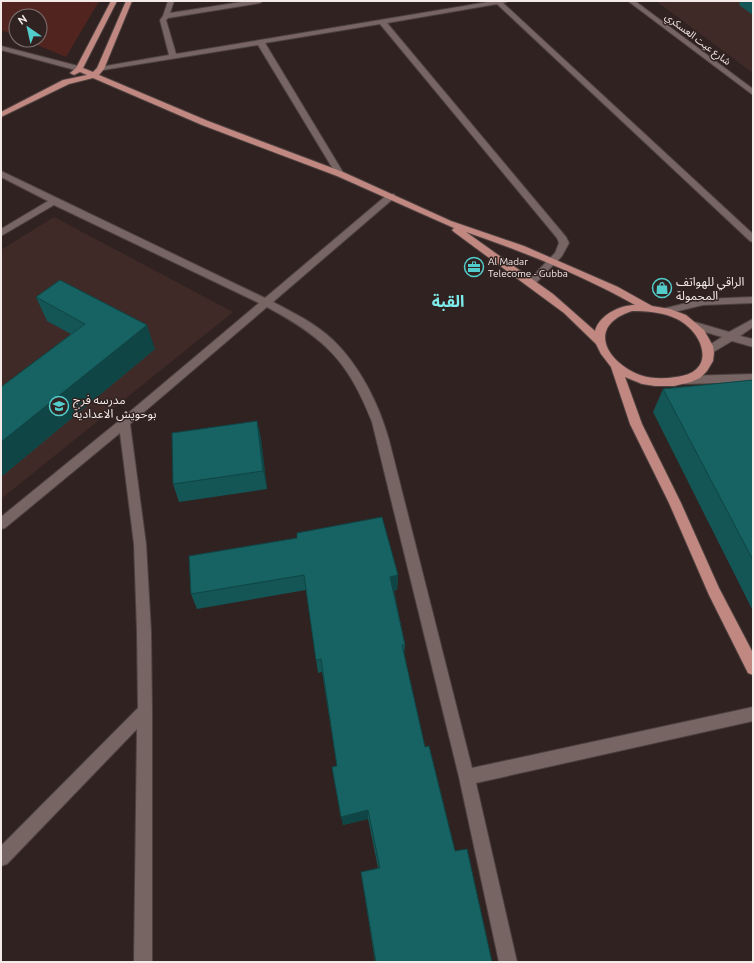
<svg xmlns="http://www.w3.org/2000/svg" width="754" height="963" viewBox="0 0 754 963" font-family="Ubuntu,'Noto Sans Arabic',sans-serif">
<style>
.built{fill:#3f2a27}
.green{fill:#52241f}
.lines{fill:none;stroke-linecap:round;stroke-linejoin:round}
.minor-casing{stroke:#4d413f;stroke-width:2}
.major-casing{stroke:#4d413f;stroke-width:2}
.minor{fill:#766562;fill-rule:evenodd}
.major{fill:#c08881;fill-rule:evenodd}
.wall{fill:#145555}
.shaded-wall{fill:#104545}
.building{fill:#176363;stroke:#104545}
.labels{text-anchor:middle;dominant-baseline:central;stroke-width:3;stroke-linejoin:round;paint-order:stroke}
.far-street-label{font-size:10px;fill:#f4eae8;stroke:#302220}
.far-poi-label{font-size:10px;fill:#f4eae8;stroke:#302220;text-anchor:start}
.poi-label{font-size:12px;fill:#f4eae8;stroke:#302220;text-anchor:start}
.district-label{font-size:16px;font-weight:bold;fill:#7eeae9;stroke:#302220}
</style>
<rect width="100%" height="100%" fill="#302220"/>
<path class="built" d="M656,1H753V73Z
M54,217L233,312L1,499V250Z"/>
<path class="green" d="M1,1H99L66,57L25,40H40V16H16V36L1,30Z"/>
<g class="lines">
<defs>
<path id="minor" d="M168,1H174L170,13L248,1H263L260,3L168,18L166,20L176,54L494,1H509L503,3L753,234V242L750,241L497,4L387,23L566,237L569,243L562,256L535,284H529L527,282L529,280L555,253L559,243L557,238L380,24L265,43L344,174L340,177L336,174L258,45L97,71L96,69L100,67L169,55L160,20L163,16Z
M628,1H635L753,89V95Z
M1,46L82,67L83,69L79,71L1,50Z
M1,171L265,298L388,194H394L395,196L394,198L273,302C294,313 315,323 333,340C360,366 379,404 389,440L472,768L753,707V721L476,783L517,962H499L459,777L372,422C348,360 324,338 267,307L130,424L146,544L151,631L152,711V962H134L137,729L7,864L1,866V846L138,708L137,631L134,544L120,433L5,528L1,529V517L120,420L259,303L54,205L1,236V229L48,201L1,177Z
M753,297V303L703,305L666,314L661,311L662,309L703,299Z
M753,319V327L740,336L753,339V347L732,341L710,354L706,353L705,350L706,347L722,337L691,328L690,326L695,322L729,332Z
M753,374V382L685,384L681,383L680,380L681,377L685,376Z"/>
<path id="major" d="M111,1H117L83,68L93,72L97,68L126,1H132L104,69L99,75L208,121L343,172L451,221L524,246L618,287L652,306L670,309L686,315L704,330L713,346L714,353L713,361L707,371L700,378L691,382L674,386H655L642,384L625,377L642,424L681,503L719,588L753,653V675L748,673L709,595L669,503L630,424L611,367L601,354L596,344L564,313L454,232L452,230L454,228L337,176L202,125L93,78L69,84L1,117V112L63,80L87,75L80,72L74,75L70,73L76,68ZM466,232C524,252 582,275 635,305C620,305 599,315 595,331L553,294ZM632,311C647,311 663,312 677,319C705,333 717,373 676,377C664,379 651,379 640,375C606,362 586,326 632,311Z"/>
</defs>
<use href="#minor" class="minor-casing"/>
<use href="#major" class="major-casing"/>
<use href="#minor" class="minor"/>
<use href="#major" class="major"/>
</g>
<path class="wall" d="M740,1H753V15L739,5Z
M36,297L155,349L1,477V387L71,334L47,321Z
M753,380V611L653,412L663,389Z
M257,421L261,439L267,489L179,502L173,484Z
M189,556L398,575L397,590L394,591L405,645L404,656L425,747L455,851L492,962H375L361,872L378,868L368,819L343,825L332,767L337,766L322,672L318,673L306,590L197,609L191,594Z"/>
<path class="shaded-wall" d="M147,325L155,349L1,477V442Z
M257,421L261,439L267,489L263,471Z
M398,575L397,590L390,591V577Z
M368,810V819L343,825L341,817Z"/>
<path class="building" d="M60,280L147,325L1,442V387L85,324L36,297Z
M753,380V560L663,389Z
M257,421L263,471L173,484L172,433Z
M382,517L398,575L390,577L405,645H402L425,747L429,746L455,851L467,849L492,962H376L361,872L380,868L368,810L341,817L332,767L337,766L321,659L316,660L304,575L191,594L189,556L297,538V533Z"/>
<defs>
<symbol id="office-ring" viewBox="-11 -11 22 22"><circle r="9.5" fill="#302220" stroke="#52cdcc" stroke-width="1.5"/><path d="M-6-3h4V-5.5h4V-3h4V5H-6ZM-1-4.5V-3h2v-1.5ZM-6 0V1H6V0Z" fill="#52cdcc"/></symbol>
<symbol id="shop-ring" viewBox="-11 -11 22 22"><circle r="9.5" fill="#302220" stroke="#52cdcc" stroke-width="1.5"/><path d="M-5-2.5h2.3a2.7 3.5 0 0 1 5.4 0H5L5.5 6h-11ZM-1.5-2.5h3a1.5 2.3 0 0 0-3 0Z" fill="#52cdcc"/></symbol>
<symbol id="school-ring" viewBox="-11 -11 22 22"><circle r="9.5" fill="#302220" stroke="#52cdcc" stroke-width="1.5"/><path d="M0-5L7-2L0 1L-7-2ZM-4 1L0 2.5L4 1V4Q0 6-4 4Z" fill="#52cdcc"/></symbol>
</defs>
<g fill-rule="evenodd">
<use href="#office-ring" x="463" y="256" width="22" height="22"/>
<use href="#shop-ring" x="651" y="277" width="22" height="22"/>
<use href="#school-ring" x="48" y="395" width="22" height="22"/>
</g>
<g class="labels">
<g class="far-street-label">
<text transform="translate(698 39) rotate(37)">شارع عيت العسكري</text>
</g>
<g class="far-poi-label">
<text x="488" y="261">Al Madar<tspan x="488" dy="12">Telecome - Gubba</tspan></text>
</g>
<g class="poi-label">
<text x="676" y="281">الراقي للهواتف<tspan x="676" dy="14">المحمولة</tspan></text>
<text x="73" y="399">مدرسه فرج<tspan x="73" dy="14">بوحويش الاعدادية</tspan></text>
</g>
<g class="district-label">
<text x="448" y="301">القبة</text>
</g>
</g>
<rect width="754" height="963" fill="none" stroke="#f4eae8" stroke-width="4"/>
<g transform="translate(28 28) rotate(326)"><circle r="19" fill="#302220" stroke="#7e7270"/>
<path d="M0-3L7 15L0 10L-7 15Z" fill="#52cdcc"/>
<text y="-6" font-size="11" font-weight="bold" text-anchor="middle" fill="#f4eae8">N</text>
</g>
</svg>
